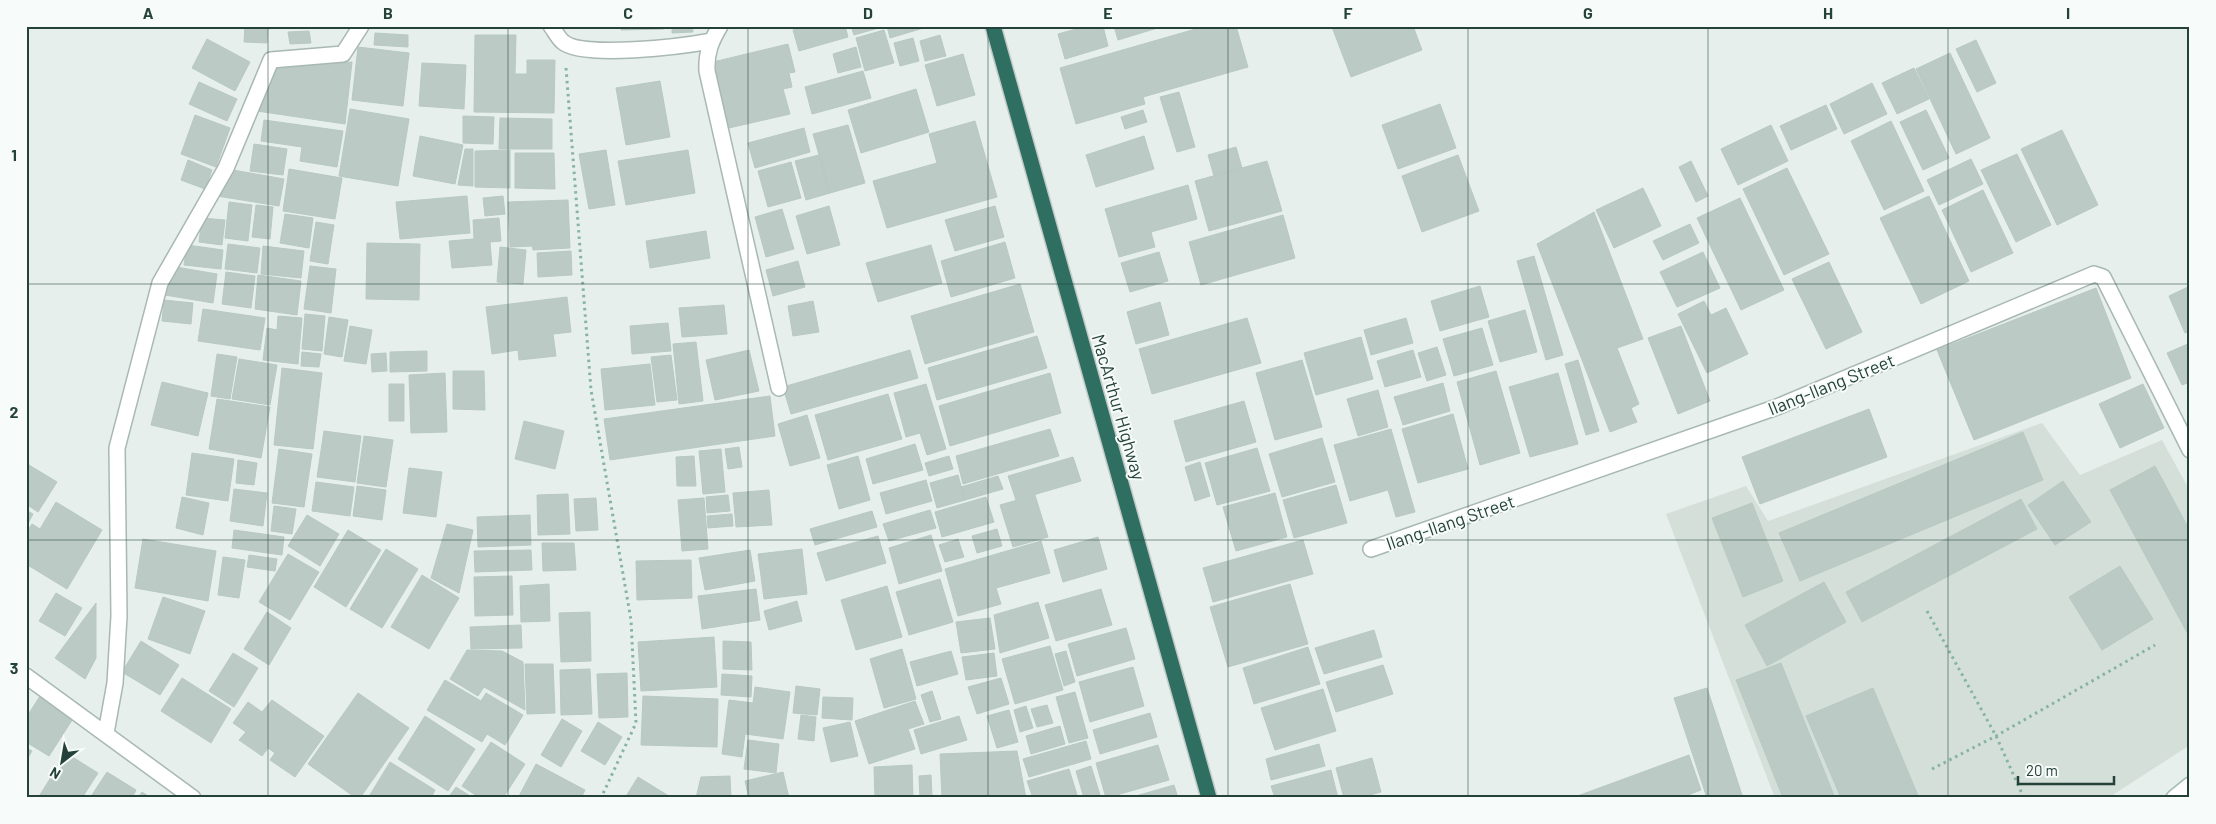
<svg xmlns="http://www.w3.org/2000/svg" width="2216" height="824" viewBox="0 0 2216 824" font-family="Barlow,sans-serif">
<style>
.built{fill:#d4dfda}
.building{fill:#bbcac4;stroke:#b8c9c2}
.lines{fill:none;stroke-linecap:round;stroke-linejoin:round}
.street-casing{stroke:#a8b8b2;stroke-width:18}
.secondary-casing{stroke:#a4bbb3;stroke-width:18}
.highway-casing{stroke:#c2cac8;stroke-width:18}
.path{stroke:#86b3a5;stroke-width:3;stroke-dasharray:2.5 4;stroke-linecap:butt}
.street{stroke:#fff;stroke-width:15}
.secondary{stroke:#fff;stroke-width:15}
.highway{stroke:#2f6f62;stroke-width:15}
.grid{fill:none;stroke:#24423a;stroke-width:1;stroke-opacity:0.55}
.labels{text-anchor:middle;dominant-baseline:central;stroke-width:4;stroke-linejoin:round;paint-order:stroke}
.street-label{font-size:18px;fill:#24423a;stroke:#f7fbf9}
.neatline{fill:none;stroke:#24423a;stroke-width:2}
.grid-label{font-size:16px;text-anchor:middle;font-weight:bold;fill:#24423a}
</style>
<rect width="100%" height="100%" fill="#e6efeb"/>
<path class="built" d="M2042,423L2080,475L2162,440L2190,491V745L2108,798H1775L1666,514L1746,486L1768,521Z"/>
<path class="building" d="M245,26H268L267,43L244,42Z
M621,26H664V29L621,30Z
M672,26H692L693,32L672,33Z
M804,26H845L848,37L799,51L793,30Z
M851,26H882V27L854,35Z
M887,26H930L890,38Z
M1087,26H1103L1108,46L1065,59L1058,34Z
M1114,26H1164L1118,40Z
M1206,26H1236L1248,67L1143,97L1145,104L1076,124L1060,68Z
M1413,26L1422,50L1351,77L1332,27Z
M884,30L894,63L865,71L856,38Z
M309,31L311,43L290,44L288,32Z
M375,33L408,35V47L374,45Z
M475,35H516L515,74H527V60H555L554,113L474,112Z
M940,35L946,56L925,61L920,41Z
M913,38L919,61L900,66L894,43Z
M207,39L250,62L235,91L192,68Z
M1976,40L1996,83L1977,92L1956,49Z
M788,44L795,72L789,73L792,87L783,89L790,114L729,128L713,62Z
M358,47L409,53L403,106L352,100Z
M856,47L861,67L838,73L833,54Z
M1950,53L1990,138L1956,154L1916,69Z
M963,54L975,95L937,106L925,65Z
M352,62L345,124L257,111L275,66Z
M422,63L466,65L464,109L419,106Z
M1914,68L1929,99L1897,114L1882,83Z
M863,71L871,98L812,114L805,87Z
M660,81L670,137L626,145L616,88Z
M199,82L237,99L227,121L189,104Z
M1872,83L1887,114L1844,134L1830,104Z
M916,89L929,132L861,153L848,110Z
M1179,92L1195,147L1177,152L1160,97Z
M1440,104L1456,148L1398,169L1382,125Z
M1826,105L1837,129L1791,150L1780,126Z
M350,109L409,119L398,186L339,176Z
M1143,110L1147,122L1125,129L1121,117Z
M1926,110L1949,158L1923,170L1900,122Z
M195,115L230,128L216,167L181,154Z
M463,116L494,117L493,144L463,143Z
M500,118L552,119V149H499Z
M264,120L343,131L337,167L300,161L302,147L261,141Z
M975,121L997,197L887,228L873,181L937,163L929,134Z
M1891,121L1924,191L1884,210L1851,141Z
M848,125L865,183L830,193L813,134Z
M1771,125L1788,161L1738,185L1721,149Z
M804,128L810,152L755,168L748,143Z
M2062,130L2098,205L2057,225L2021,149Z
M420,136L463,145L455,184L413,176Z
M1144,136L1154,169L1096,187L1086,155Z
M254,144L287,149L283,175L250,171Z
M1236,147L1242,168L1214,176L1208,155Z
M465,149H473V186L458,185Z
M510,150V188L475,187V151Z
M606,150L615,205L589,209L579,154Z
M688,150L695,193L626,205L618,161Z
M515,153H554L555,189L515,188Z
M2017,154L2051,225L2016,242L1981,170Z
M819,155L830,193L806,200L795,161Z
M1458,155L1479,211L1422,232L1402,176Z
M1971,159L1983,184L1939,205L1927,180Z
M188,160L212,170L205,189L181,180Z
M1267,161L1282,211L1209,231L1195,181Z
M1691,161L1708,196L1696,202L1679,167Z
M791,162L801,198L768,207L758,171Z
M1787,168L1829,254L1784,275L1743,189Z
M289,169L342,178L335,219L283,211Z
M233,170L284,179L279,206L217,196Z
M1188,185L1197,219L1151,232L1155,247L1119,257L1105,209Z
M1643,188L1661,226L1614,248L1596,210Z
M1983,190L2013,253L1971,272L1942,210Z
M467,196L470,233L400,239L396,202Z
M503,196L505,214L485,216L483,198Z
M1929,196L1969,281L1921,304L1880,218Z
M1740,198L1784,290L1741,310L1697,218Z
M568,200L570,248L533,250L532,246L510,247L508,202Z
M229,202L252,205L248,241L225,238Z
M256,205L273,207L270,239L252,237Z
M829,206L840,245L807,254L796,216Z
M995,206L1004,237L955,251L945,220Z
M782,209L794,249L766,257L755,217Z
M1594,212L1643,339L1617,348L1639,404L1631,408L1637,422L1610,432L1537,244Z
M285,214L313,218L309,248L280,243Z
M1283,215L1295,258L1201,285L1189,242Z
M202,218L225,220L222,245L199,242Z
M499,218L501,241L490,242L492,265L452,268L449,241L474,239L473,220Z
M316,222L334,225L328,264L310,261Z
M1690,224L1699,243L1663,260L1653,241Z
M706,231L710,258L650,268L646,241Z
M1005,242L1015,278L951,297L941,261Z
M367,243L420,244L419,300L366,299Z
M228,244L260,248L257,273L225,269Z
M187,245L223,250L221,269L184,265Z
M931,245L942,283L878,302L866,263Z
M263,246L304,251L301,278L261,274Z
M500,247L526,250L523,284L497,282Z
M571,251L572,275L538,277L537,253Z
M1159,252L1168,281L1130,292L1121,263Z
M1703,252L1720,288L1677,307L1660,272Z
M1534,256L1563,355L1546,360L1517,261Z
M798,261L805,287L773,296L766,270Z
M1829,262L1862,332L1826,349L1792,279Z
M170,266L217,274L213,303L165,295Z
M310,266L336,269L331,313L304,309Z
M226,272L255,276L251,308L222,304Z
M258,275L301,281L297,315L255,309Z
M1020,284L1034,332L925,364L911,316Z
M1480,286L1489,317L1440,331L1431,301Z
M2190,286V331L2185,333L2169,296Z
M2096,288L2131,378L1974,440L1937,350Z
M567,297L571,332L553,334L556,356L519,360L518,350L492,354L486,307Z
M164,300L193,303L191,324L162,321Z
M813,301L819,332L793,336L788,306Z
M1704,301L1711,315L1726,308L1748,354L1707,373L1678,314Z
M1160,302L1169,335L1136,344L1127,312Z
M724,305L727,334L682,337L679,308Z
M203,309L265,318L260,350L198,341Z
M1525,310L1537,352L1500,362L1488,321Z
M305,314L325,316L322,351L302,349Z
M278,316L302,318L298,364L263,360L267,328L277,330Z
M329,317L348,320L342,357L324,354Z
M1247,318L1261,363L1152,394L1139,349Z
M1406,318L1413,343L1371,355L1364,330Z
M668,323L671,351L632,354L630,326Z
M350,326L372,330L366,364L344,361Z
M1681,326L1710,401L1678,414L1648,338Z
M1482,328L1493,365L1454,376L1443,339Z
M1037,336L1047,368L937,400L928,368Z
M1361,337L1373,379L1316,395L1304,353Z
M696,342L703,401L679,404L673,344Z
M2190,343V382L2182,385L2167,353Z
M1437,347L1446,375L1427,381L1418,353Z
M749,350L759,391L715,400L706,360Z
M910,350L918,378L791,414L783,387Z
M1413,350L1421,377L1385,387L1377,361Z
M427,351V371L390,372V352Z
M302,352L321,354L319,367L301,366Z
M386,353L387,371L372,372L371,354Z
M217,354L237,357L230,399L211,396Z
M671,355L677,400L657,402L651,357Z
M239,359L277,365L270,405L232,399Z
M1302,360L1322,427L1275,440L1256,373Z
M1578,360L1599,431L1586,435L1565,364Z
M650,364L655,405L605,410L601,369Z
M282,368L322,373L313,449L274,445Z
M453,371H484L485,410L453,409Z
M1496,371L1520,453L1480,465L1457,382Z
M445,373L447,432L411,433L409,375Z
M1050,373L1061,413L950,446L939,406Z
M1558,373L1578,444L1530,457L1509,387Z
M162,382L208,393L198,436L151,425Z
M1443,383L1450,411L1403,425L1394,397Z
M389,384H404V421H389Z
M926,384L946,449L927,455L920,433L906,437L894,393Z
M2143,384L2164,428L2120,448L2099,404Z
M1378,390L1388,427L1358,436L1347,399Z
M888,394L902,439L828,460L815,415Z
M770,396L775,436L610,460L604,419Z
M217,399L270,407L261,458L209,449Z
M1244,401L1256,442L1186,462L1174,421Z
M1869,409L1887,457L1760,504L1742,457Z
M1453,414L1468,469L1418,483L1402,429Z
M807,415L820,458L790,466L778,424Z
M524,421L564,431L555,469L515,459Z
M1050,429L1059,456L963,484L956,456Z
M1391,429L1415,512L1396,517L1388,490L1350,501L1334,445Z
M324,431L361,436L355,482L317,477Z
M2023,432L2043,480L1800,581L1779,533Z
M364,436L393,440L386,487L357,483Z
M1322,438L1335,482L1282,497L1269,454Z
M915,444L923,470L873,484L866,459Z
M739,447L742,467L728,469L725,449Z
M1257,448L1270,491L1217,505L1205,463Z
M279,449L312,454L304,507L272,503Z
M721,449L725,492L703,494L699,451Z
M192,453L234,459L228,501L186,495Z
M694,456L696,486H677L676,457Z
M858,456L870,500L839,509L827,465Z
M949,456L953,469L929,476L925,463Z
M1073,457L1081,481L1016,500L1008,476Z
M238,460L257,463L254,485L236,483Z
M1200,462L1210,496L1195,501L1185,467Z
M29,465L57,482L38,512L26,504V469Z
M2155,466L2190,531V638L2110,490Z
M409,468L442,472L436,517L403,513Z
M958,475L965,500L937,508L930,483Z
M998,476L1003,489L965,500L961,487Z
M926,480L932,501L886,514L880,493Z
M2063,481L2091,522L2055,545L2028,505Z
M316,482L354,487L350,516L312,511Z
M1336,485L1347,523L1294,538L1283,500Z
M357,486L386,490L382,520L353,516Z
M234,489L267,493L263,526L230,521Z
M769,490L772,525L736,527L733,493Z
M1275,493L1287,537L1236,551L1223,507Z
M568,494L570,534L538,535L537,495Z
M728,495L730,511L707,513L706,497Z
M1035,495L1048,537L1013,547L1000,505Z
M182,497L209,503L203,535L176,528Z
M986,497L994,522L942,537L935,512Z
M596,498L598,530L576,531L574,499Z
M704,498L708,549L682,551L678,500Z
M2021,499L2037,529L1862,622L1846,592Z
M56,502L102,530L67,589L26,564V533L32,524L40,529Z
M1752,503L1783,581L1743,597L1712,518Z
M274,506L296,509L292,534L271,531Z
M26,510L33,514L26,527Z
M930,510L936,528L889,541L883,524Z
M872,511L877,527L815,545L810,529Z
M732,514L733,526L708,528L707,516Z
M307,515L339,534L320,566L288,546Z
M530,515L531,545L478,547L477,517Z
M447,524L473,530L459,593L431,578Z
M997,529L1002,546L977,553L972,536Z
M234,530L284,537L282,555L232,548Z
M348,530L381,550L346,607L314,587Z
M931,535L942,571L899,584L889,548Z
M878,536L886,563L826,581L817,553Z
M1098,537L1107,569L1063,582L1054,550Z
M143,539L216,551L208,601L135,588Z
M958,539L964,557L945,562L939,545Z
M1303,540L1313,574L1213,602L1203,568Z
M1041,541L1050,573L996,588L1001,604L958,616L945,569Z
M542,543H574L576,570L543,571Z
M386,549L418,569L382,628L350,609Z
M802,549L807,594L764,599L758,554Z
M531,550L532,570L475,572L474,551Z
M750,550L755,581L705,590L699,558Z
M288,554L319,572L290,620L259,602Z
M249,555L277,559L275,571L247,567Z
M223,557L245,560L239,598L218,595Z
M691,560L692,598L637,600L636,561Z
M2120,566L2153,619L2102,650L2069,597Z
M422,575L459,598L429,649L391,627Z
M512,576L513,615L475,616L474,577Z
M940,579L953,622L909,635L896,592Z
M1824,582L1846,622L1767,666L1745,625Z
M549,584L550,621L521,622L520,586Z
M1290,584L1308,644L1228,667L1210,607Z
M887,586L902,637L856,650L841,600Z
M756,589L760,620L702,629L698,596Z
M1101,589L1112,625L1056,641L1045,605Z
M56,593L82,608L65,636L39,621Z
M163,597L205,611L190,654L148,639Z
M797,601L802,621L769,630L764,611Z
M1038,602L1049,638L1000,653L994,615Z
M96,603V658L85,679L55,658Z
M267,612L291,628L269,665L244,649Z
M590,612L591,661L561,662L559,613Z
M990,618L995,649L961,653L956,622Z
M521,625L522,648L471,649L470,627Z
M1126,628L1135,659L1077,676L1068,644Z
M1374,630L1382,657L1324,674L1315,648Z
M714,637L717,687L641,691L638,642Z
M141,641L179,665L160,695L122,672Z
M723,641L751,642L752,670L723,669Z
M1050,646L1063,690L1015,704L1002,659Z
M1308,647L1320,684L1254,704L1243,668Z
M902,649L916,699L884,708L870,659Z
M467,650L502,651L523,662L525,710L484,687L478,696L450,679Z
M951,651L958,674L917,686L910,662Z
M1066,651L1075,682L1064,686L1055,654Z
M233,653L258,668L234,707L209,691Z
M994,653L997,676L966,680L962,657Z
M1781,663L1835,798H1783L1736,680Z
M525,664H553L555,713L527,714Z
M1383,665L1393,694L1336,712L1326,682Z
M1133,667L1144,706L1090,722L1079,682Z
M590,669L592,714L561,715L560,670Z
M627,673L628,717L599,718L597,674Z
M722,674L752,676L751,697L721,695Z
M182,678L231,709L211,743L161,711Z
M1001,678L1009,704L977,714L968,687Z
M445,680L481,701L486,693L523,715L505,745L487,734L482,742L427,710Z
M796,686L820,689L817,715L793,713Z
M755,687L790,692L783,739L745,734L742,757L722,754L729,700L753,703Z
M1707,688L1743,798H1707L1674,698Z
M1873,688L1919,798H1841L1806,716Z
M1323,689L1336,731L1275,750L1261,708Z
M932,691L941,719L930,722L921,695Z
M1075,692L1088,738L1069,743L1056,697Z
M42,693L76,714L49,756L26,742V718Z
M358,693L409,728L360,798H356L308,764Z
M643,696L718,699L717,747L641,745Z
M823,697L853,698L852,720L822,718Z
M272,700L324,736L295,777L270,760L275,753L268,748L262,756L239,740L246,732L233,723L248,702L262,712Z
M915,701L924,724L908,729L915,749L869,764L855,721Z
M1047,705L1053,723L1037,727L1031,709Z
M1026,706L1033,728L1020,732L1014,710Z
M1009,710L1018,742L997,748L987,716Z
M1150,713L1157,737L1100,754L1093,730Z
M801,715L816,717L814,741L798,739Z
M425,716L475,749L448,791L398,759Z
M959,716L967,740L921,754L914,730Z
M562,719L582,731L561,767L541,755Z
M598,722L622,737L605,765L581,751Z
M850,722L858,756L831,762L823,728Z
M1060,726L1065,744L1031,754L1026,736Z
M748,740L779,744L776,773L744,769Z
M1086,741L1091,759L1029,777L1023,759Z
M491,742L525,764L503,798H480L462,786Z
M1319,744L1325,766L1271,780L1266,759Z
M1158,745L1169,780L1106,798L1096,763Z
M26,748L32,751L26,761Z
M1017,751L1026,798H942L940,754Z
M66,753L98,773L82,798H38Z
M1689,755L1701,790L1680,798H1572Z
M1372,758L1381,792L1359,798H1344L1336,768Z
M390,762L435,790L431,798H368Z
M536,764L585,790L581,798H518Z
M912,765L913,798H875L874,767Z
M1091,766L1100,795L1084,798L1076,771Z
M1069,769L1078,798H1033L1027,781Z
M1331,770L1338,798H1275L1271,786Z
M107,772L136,790L132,798H90Z
M783,772L789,798H749L745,781Z
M931,775L932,798H920L919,776Z
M730,776L731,798H696L701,777Z
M638,777L672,798H625Z
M1174,785L1178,798H1129Z
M456,787L473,798H448Z
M142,792L151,798H138Z"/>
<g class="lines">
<defs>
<path id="street" d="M551,26C555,31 558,38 563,42C583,59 684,46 711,41
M720,26C711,41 706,53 707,71L779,388
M1371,549L1777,407L2094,274L2103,277L2190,450
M26,676L193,798
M106,733L115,683L119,616L117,448L160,283L226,168L271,60L343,54L361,26"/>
<path id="secondary" d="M2174,798L2190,785"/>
<path id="highway" d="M993,26L1209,798"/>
</defs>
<use href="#street" class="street-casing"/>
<use href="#secondary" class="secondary-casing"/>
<use href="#highway" class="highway-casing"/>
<path class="path" d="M566,68L591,390L631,620L636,723L601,798
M1927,611L1996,736L2024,798
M1932,769L1996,736L2155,645"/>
<use href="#street" class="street"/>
<use href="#secondary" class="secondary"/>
<use href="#highway" class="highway"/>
</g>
<path class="grid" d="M268,26V798M508,26V798M748,26V798M988,26V798M1228,26V798M1468,26V798M1708,26V798M1948,26V798M26,284H2190M26,540H2190"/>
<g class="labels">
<g class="street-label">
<text transform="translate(1831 384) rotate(-22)">Ilang-Ilang Street</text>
<text transform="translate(1119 407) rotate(74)">MacArthur Highway</text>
<text transform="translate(1450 522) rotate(-19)">Ilang-Ilang Street</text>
</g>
</g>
<rect width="2216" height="824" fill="none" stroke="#f7fbf9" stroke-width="55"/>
<g transform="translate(62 762) rotate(211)" stroke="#f7fbf9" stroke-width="4" paint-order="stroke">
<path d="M0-4L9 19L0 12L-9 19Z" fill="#24423a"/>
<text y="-8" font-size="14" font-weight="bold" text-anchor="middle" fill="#24423a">N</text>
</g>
<path d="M2018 776v8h96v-8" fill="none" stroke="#24423a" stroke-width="2.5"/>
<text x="2026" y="776" font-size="15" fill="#24423a" stroke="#f7fbf9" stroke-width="4" paint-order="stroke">20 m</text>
<rect x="28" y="28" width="2160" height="768" class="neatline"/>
<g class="grid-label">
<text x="148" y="19">A</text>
<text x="388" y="19">B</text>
<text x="628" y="19">C</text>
<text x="868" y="19">D</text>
<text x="1108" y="19">E</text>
<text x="1348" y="19">F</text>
<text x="1588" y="19">G</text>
<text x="1828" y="19">H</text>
<text x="2068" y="19">I</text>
<text x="14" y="161">1</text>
<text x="14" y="418">2</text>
<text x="14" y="674">3</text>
</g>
</svg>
